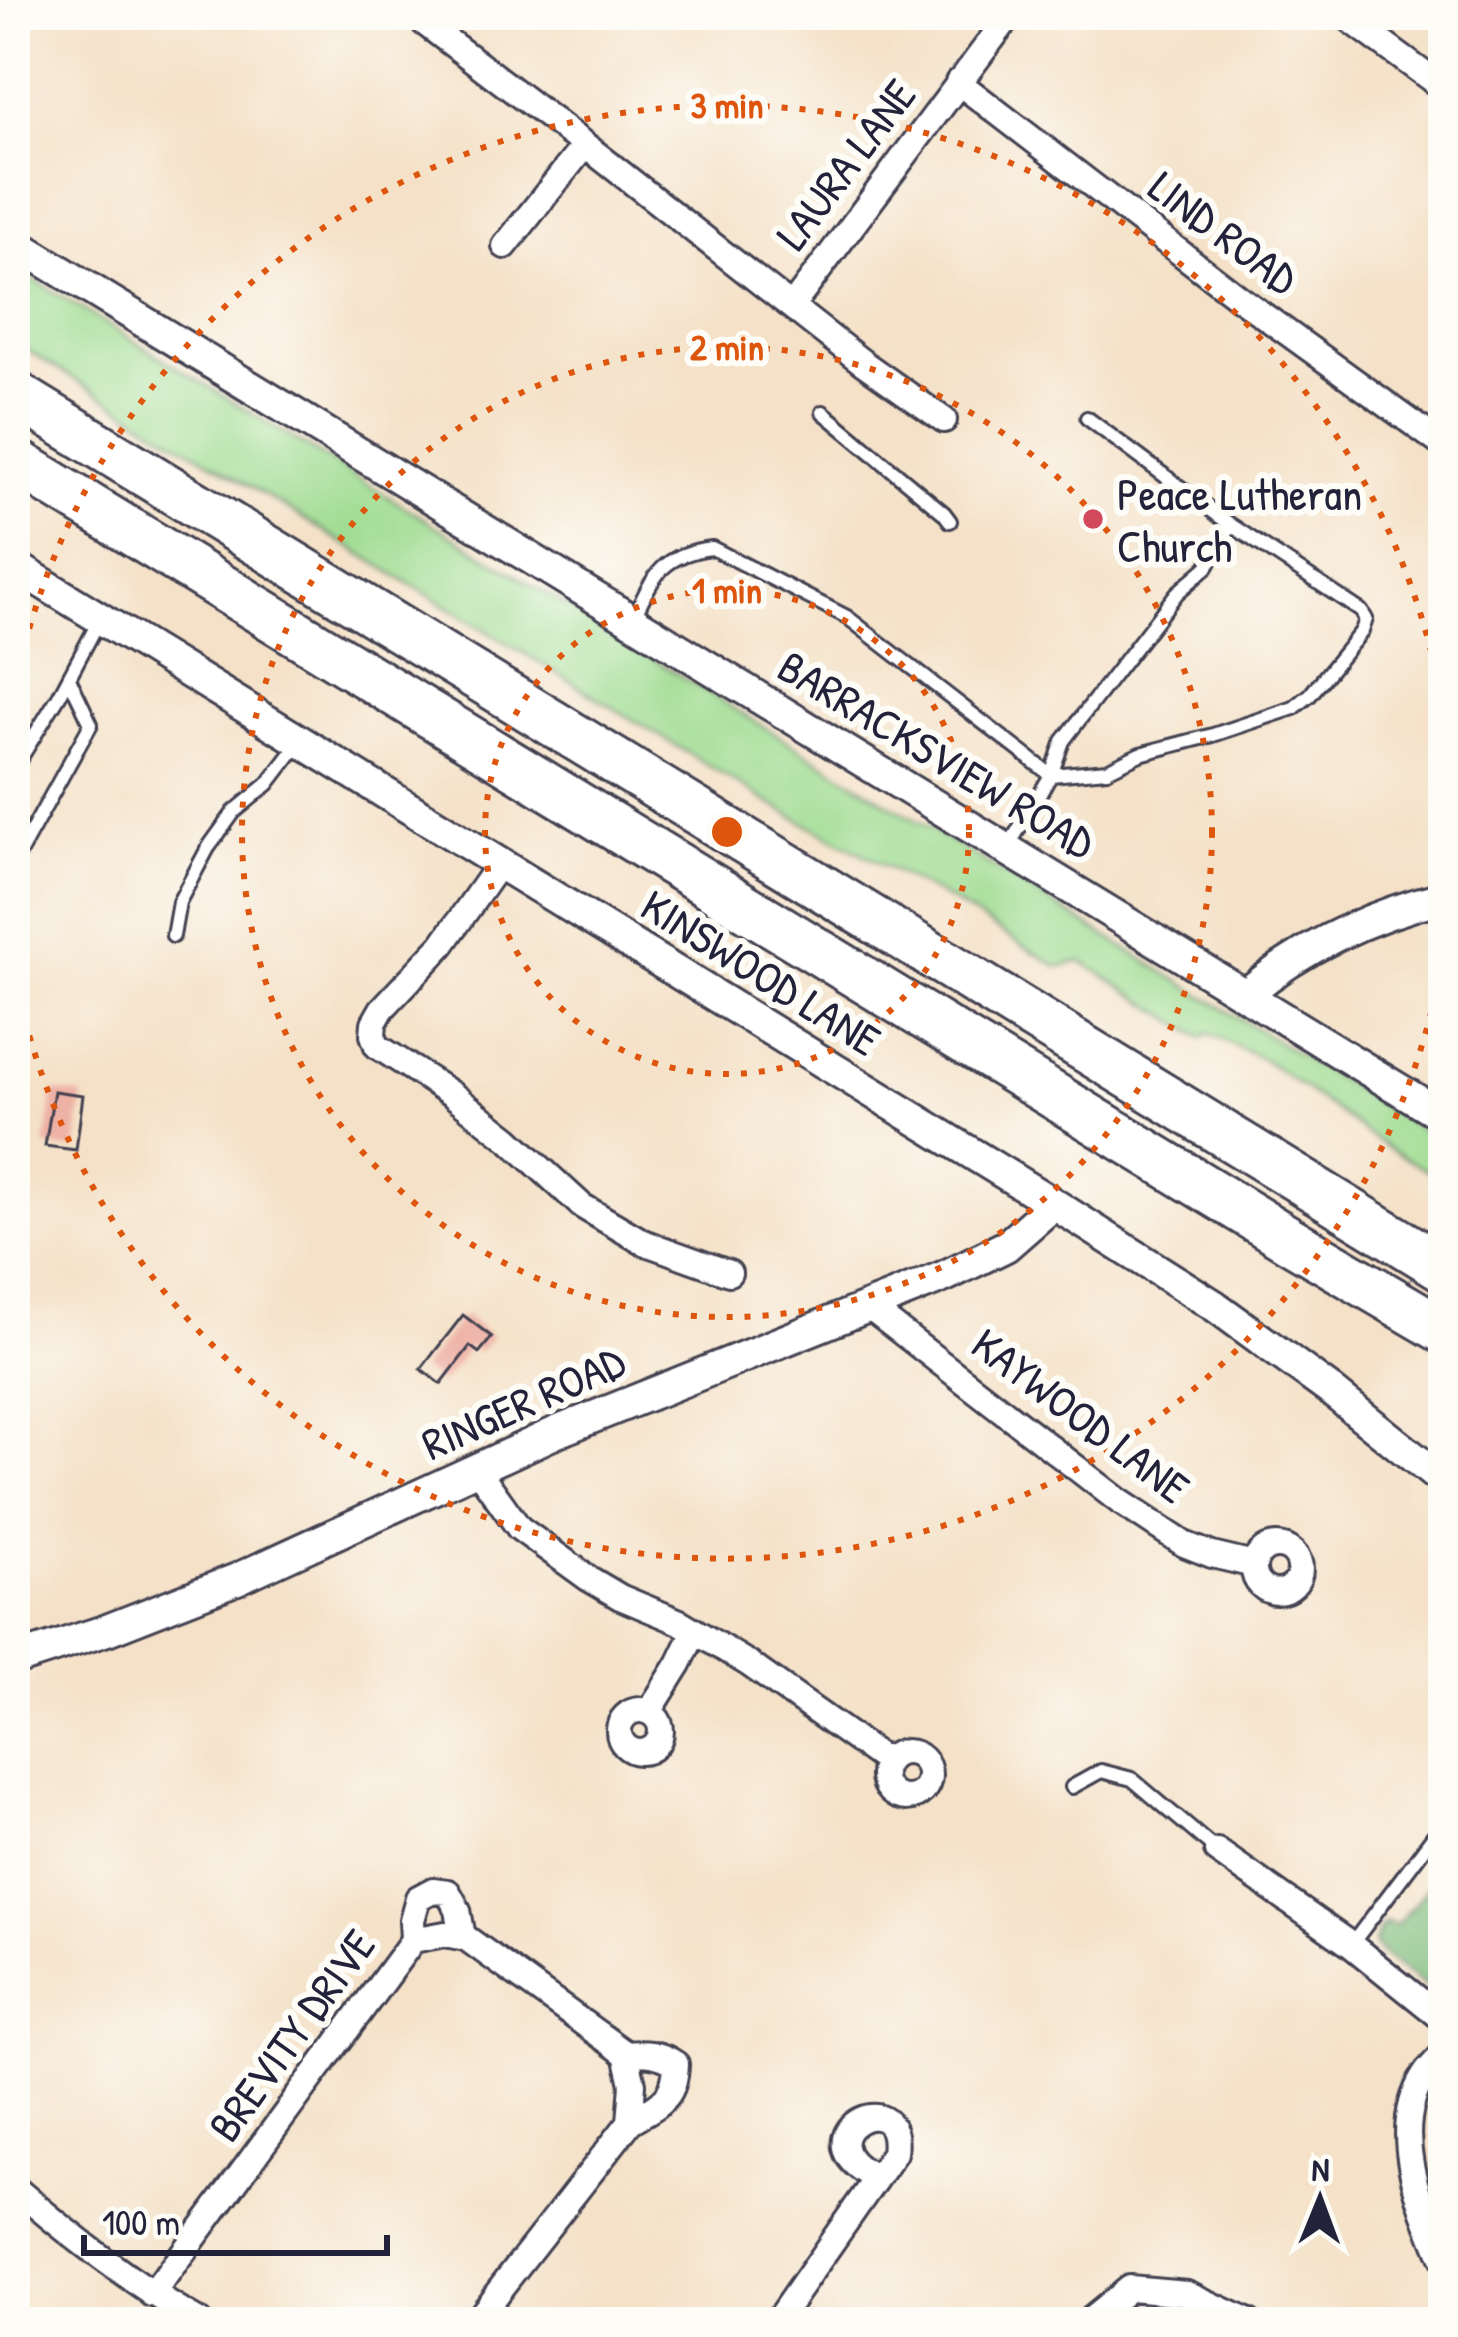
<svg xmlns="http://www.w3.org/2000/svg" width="1458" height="2337" viewBox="0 0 1458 2337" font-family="'Patrick Hand',sans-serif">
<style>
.green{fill:#9fdc91;stroke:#607f66;stroke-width:3}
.forest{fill:#7fbc7b;stroke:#506f5b;stroke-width:3}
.building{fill:#eeb1a6}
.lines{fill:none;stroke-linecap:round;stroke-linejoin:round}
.service-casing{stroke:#423f50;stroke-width:18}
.minor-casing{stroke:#423f50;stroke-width:30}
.tertiary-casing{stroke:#423f50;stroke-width:36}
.motorway-casing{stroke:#423f50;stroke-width:51}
.service{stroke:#fff;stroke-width:12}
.minor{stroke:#fff;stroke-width:24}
.tertiary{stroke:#fff;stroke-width:30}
.motorway{stroke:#fff;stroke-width:45}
.ring{fill:none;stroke:#de560e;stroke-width:6;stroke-dasharray:6 12}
.poi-dot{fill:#d1495b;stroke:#fdfcf7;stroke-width:4.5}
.labels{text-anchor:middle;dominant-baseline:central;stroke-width:12;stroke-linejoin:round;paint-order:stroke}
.street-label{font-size:45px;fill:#22223b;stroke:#fdfcf7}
.poi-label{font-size:45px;fill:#22223b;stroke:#fdfcf7;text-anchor:start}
.centre{fill:#de560e;stroke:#fdfcf7;stroke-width:6}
.ring-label{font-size:36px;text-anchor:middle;font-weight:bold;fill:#de560e;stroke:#fdfcf7;stroke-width:12;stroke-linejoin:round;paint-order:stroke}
</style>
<rect width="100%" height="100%" fill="#fdfcf7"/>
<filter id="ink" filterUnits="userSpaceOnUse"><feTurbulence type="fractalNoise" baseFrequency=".00833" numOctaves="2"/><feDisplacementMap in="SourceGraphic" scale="24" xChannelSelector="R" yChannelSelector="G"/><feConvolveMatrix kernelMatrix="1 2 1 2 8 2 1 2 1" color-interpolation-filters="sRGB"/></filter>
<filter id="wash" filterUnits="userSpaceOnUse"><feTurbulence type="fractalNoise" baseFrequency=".004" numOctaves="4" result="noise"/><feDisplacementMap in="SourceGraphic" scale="48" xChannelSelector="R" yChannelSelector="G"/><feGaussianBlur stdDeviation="2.7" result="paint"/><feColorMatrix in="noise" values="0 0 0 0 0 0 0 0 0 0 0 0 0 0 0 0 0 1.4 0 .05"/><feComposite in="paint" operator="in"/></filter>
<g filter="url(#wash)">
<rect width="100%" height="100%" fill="#f4e1c7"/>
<path class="green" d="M15,268L1443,1143V1180L1386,1147L1266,1061L1208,1033L1202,1038L1081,961L1058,967L952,902L783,811L15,343Z"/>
<path class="forest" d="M1443,1869V1999L1381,1953L1374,1943L1379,1928L1387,1922L1396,1926Z"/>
<g id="blocks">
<path class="building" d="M54,1091L83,1095L76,1150L45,1146Z
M463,1315L492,1337L479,1353L470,1346L441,1384L421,1369Z"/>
</g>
</g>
<g filter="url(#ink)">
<use href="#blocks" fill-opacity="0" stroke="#423f50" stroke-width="3"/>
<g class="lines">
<defs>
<path id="service" d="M823,412L944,513L950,521
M633,619C653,576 662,554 712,548L847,617L1051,775L1107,770L1140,754L1213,735L1294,708L1310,695L1362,631L1366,619L1361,611L1231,525L1087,418
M15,767L59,696L100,619
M1008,847L1051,775L1063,741L1177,593L1207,567L1231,525
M15,861L91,724L69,678
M173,936L179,902L208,848L234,812L268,784L301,741
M1072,1787L1101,1771L1132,1779L1217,1851
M1351,1945L1443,1823"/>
<path id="minor" d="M414,15L585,145L862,362L944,420
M1344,15L1443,88
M958,82L1238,297L1443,445
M505,246L585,145
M792,306L1010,15
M499,864L443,944L382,1009L374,1023L373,1035L377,1046L453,1095L509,1139L582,1206L643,1242L729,1273
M870,1308L1119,1501L1184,1544L1212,1555L1254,1565
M477,1469L519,1528L588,1578L620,1597L680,1622L749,1664L887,1762
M1254 1569a23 23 0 1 1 46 0a23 23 0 1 1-46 0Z
M619 1731a21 21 0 1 1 42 0a21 21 0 1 1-42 0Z
M649,1712L679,1664L694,1633
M883 1775a23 23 0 1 1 46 0a23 23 0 1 1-46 0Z
M1217,1851L1351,1945L1443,2019
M413,1940L412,1920L418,1898L433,1890L448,1892L458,1910L463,1937
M626,2054C645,2052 660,2053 676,2064C675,2101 658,2104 630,2122
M1443,2054C1437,2061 1429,2068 1424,2076C1388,2132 1421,2206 1443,2260
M15,2188C73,2238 132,2284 199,2322
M152,2295L413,1940L445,1934L466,1938L626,2054L633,2084L630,2122L474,2322
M776,2322L894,2153C904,2077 793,2138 875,2177
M1087,2322L1129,2288L1187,2293L1249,2322"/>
<path id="tertiary" d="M15,243L1443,1116
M15,566L1054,1204L1215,1306L1330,1390L1443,1481
M1245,995C1302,947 1371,915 1443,897
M15,1660L107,1630L237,1579L559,1431L945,1276L1006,1246L1054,1204"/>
<path id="motorway" d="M15,394L1443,1268
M15,461L1295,1243L1443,1330"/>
</defs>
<use href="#service" class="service-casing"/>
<use href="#minor" class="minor-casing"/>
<use href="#tertiary" class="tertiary-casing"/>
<use href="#motorway" class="motorway-casing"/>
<use href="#service" class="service"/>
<use href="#minor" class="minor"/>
<use href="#tertiary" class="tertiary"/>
<use href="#motorway" class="motorway"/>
</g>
</g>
<g class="ring">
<circle cx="727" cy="832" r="242"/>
<circle cx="727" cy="832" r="485"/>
<path d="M1443 958A727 727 0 0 1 16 983M16 681A727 727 0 0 1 1443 706"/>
</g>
<circle class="poi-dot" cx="1093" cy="519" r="12"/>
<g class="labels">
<g class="street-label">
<text transform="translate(845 164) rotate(-53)">LAURA LANE</text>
<text transform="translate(1224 232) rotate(37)">LIND ROAD</text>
<text transform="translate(937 754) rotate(31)">BARRACKSVIEW ROAD</text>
<text transform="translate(761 972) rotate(32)">KINSWOOD LANE</text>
<text transform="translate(523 1402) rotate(-24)">RINGER ROAD</text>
<text transform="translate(1081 1415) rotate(37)">KAYWOOD LANE</text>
<text transform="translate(291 2035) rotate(-54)">BREVITY DRIVE</text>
</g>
<g class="poi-label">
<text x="1117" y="493">Peace Lutheran<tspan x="1117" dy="52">Church</tspan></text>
</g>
</g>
<circle cx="727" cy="832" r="18" class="centre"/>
<g class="ring-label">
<text x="727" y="118">3 min</text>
<text x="727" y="360">2 min</text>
<text x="727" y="603">1 min</text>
</g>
<rect width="1458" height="2337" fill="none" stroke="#fdfcf7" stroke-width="60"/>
<g transform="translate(1320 2199) rotate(1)" stroke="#fdfcf7" stroke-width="9" paint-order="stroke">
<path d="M0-9L21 45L0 30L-21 45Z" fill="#22223b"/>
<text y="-18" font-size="33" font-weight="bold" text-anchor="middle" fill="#22223b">N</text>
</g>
<path d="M84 2235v18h303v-18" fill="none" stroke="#22223b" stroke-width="6"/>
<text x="102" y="2235" font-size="36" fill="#22223b" stroke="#fdfcf7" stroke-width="9" paint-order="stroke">100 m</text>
</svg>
